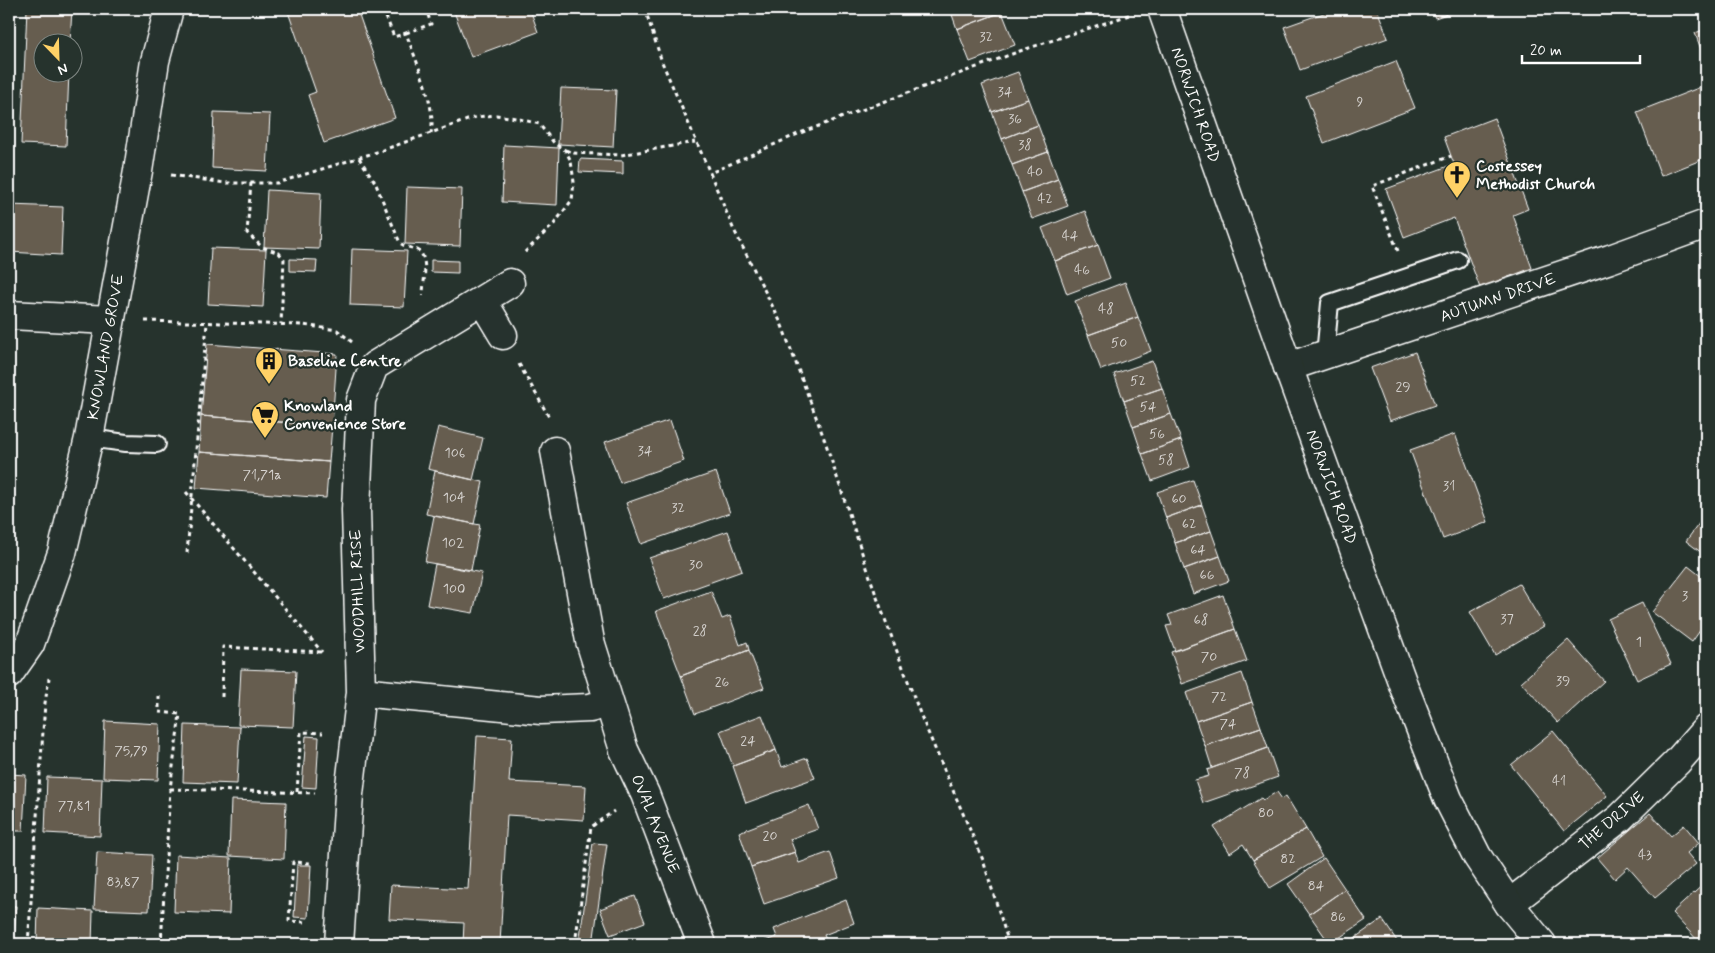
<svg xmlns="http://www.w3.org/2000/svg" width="1715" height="953" viewBox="0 0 1715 953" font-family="Mynerve,sans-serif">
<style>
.building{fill:#665d4f;stroke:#fff}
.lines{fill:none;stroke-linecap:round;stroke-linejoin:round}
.service-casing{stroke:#fff;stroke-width:20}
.minor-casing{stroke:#fff;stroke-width:31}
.tertiary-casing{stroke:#fff;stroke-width:31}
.path{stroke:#fff;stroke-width:3;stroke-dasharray:4 4;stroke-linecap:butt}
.service{stroke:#26332d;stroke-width:16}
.minor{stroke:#26332d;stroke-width:28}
.tertiary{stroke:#26332d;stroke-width:28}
.labels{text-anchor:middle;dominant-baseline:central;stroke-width:4.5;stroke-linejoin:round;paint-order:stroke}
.number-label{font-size:14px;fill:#d9d6d3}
.street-label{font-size:16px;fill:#fff;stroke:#26332d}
.poi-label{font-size:16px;font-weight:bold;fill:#fff;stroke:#26332d;text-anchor:start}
</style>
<rect width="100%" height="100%" fill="#26332d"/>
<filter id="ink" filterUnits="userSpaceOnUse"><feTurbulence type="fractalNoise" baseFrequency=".02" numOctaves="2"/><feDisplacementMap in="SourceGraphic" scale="10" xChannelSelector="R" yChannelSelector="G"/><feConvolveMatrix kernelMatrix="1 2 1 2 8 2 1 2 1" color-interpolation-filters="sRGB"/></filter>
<g filter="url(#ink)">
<path class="building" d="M27,9H72L70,42H42V72H69L66,146L21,144Z
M287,9H357L395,118L324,143L308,95L316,92Z
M453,9H530L538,32L471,57Z
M950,9H1001L1002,12L957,29Z
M1335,9H1377L1388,38L1300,70L1284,27Z
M1431,9H1462L1435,18Z
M1002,12L1015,45L970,62L957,29Z
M1706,29V63L1695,33Z
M1396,61L1415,108L1324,143L1306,96Z
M1018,72L1028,99L992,112L982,85Z
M1706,85V158L1661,176L1637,112Z
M561,88L616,90L613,147L558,144Z
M1028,99L1038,125L1002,139L992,112Z
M214,112L270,114L267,171L212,168Z
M1494,118L1528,209L1513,215L1532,268L1480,288L1454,218L1404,237L1386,189L1454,164L1444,137Z
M1038,125L1048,152L1012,165L1002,139Z
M504,145L559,148L557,205L502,202Z
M1048,152L1058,179L1022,192L1012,165Z
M580,159L623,161V174L579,172Z
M1058,179L1068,206L1032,219L1022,192Z
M407,187L462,189L460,246L405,244Z
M267,190L321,193L319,249L264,247Z
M9,205L63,207L61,255L9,252Z
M1085,211L1098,245L1055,261L1042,228Z
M1098,245L1110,278L1067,294L1055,261Z
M211,248L266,250L263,307L208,304Z
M352,249L407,251L404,307L350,305Z
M290,259L317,260L316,272L290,271Z
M431,260L458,261V273L431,272Z
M1125,282L1138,317L1088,335L1075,301Z
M1138,317L1151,351L1101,370L1088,335Z
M207,344L337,354L332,426L201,416Z
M1415,352L1435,405L1390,421L1370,368Z
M1152,361L1162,388L1124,401L1114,374Z
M1162,388L1171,414L1133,427L1124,401Z
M1171,414L1181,440L1142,454L1133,427Z
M201,416L332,426L329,462L199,452Z
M670,420L684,461L620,483L605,442Z
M438,427L483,438L473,480L428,469Z
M1455,434L1488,522L1443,539L1410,450Z
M1181,440L1190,467L1152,481L1142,454Z
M199,452L329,462L326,498L196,488Z
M435,471L483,482L474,524L426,514Z
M716,472L730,513L641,544L626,503Z
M1193,480L1202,505L1166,518L1157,492Z
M1202,505L1211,531L1175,543L1166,518Z
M1706,514V556L1686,541Z
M434,516L480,525L471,570L425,562Z
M728,531L742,571L664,599L649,558Z
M1211,531L1220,556L1184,569L1175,543Z
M1220,556L1229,581L1193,594L1184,569Z
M435,564L482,573L473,613L427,605Z
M1688,566L1706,580V622L1692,642L1652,612Z
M1519,584L1544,626L1495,655L1470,612Z
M711,591L722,619L730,616L740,645L747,642L749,650L681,676L656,611Z
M1223,595L1235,629L1175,651L1166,626L1172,625L1168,615Z
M1642,603L1671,664L1637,680L1608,619Z
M1235,629L1247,661L1182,684L1171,652Z
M1568,640L1604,681L1558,723L1521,682Z
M749,650L764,688L695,714L681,676Z
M241,669L296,671L293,727L238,725Z
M1242,673L1252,702L1196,721L1186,693Z
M1252,702L1261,727L1205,746L1196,721Z
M762,715L776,750L733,766L720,731Z
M105,721L160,724L158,780L103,778Z
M185,725L240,727L237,784L183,782Z
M1261,727L1268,748L1212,768L1205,746Z
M1553,731L1607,796L1564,831L1511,765Z
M306,736L319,737L316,788L302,787Z
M477,736L512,738L509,782L586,786L584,820L507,815L500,944H463L464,923L389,919L391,885L468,889Z
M1268,748L1278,777L1203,803L1195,780L1209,776L1207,770Z
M776,750L782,767L807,758L815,778L746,803L733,766Z
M9,774L26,775L23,831H9Z
M47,777L102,779L100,836L45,833Z
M1277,792L1282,799L1286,796L1306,829L1253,860L1243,844L1230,853L1214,827L1261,798L1263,800Z
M231,800L286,802L284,859L229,856Z
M809,805L818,829L790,839L795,852L751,867L739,832Z
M1650,813L1671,836L1684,825L1699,843L1687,853L1696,864L1655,898L1628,867L1615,879L1597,858Z
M1306,829L1322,857L1270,888L1253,860Z
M593,843L607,844L593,944H579Z
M97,852L152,855L149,911L94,909Z
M795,852L799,863L830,852L839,878L764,904L751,867Z
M176,855L231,858L229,914L174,912Z
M1324,858L1345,889L1309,914L1288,884Z
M297,865H311L308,918L294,917Z
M1706,882V944H1701L1672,913Z
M1345,889L1366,920L1330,944L1309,914Z
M635,896L645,922L610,935L600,909Z
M846,900L854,923L824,935L828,944H766L765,941L777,937L774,929Z
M9,906H16L14,944H9Z
M38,908L93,911L92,944H37Z
M1382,919L1399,944H1346Z
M227,941L282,944H227Z"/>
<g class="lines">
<defs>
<path id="service" d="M1325,355L1330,303L1458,260
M89,438L126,443L157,444"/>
<path id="minor" d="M482,300L503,335
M9,315L110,320
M1288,367L1610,259L1706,224
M555,451L590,641L624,750L645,794L702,944
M9,674L30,644L62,553L89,438L138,171L155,61L169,9
M361,692L541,710L590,708L608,703
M1509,904L1620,818L1677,762L1706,729
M339,944L349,794L361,692L356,510L361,400L374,366L510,283"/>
<path id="tertiary" d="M1162,9L1288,367L1404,687L1448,799L1477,856L1509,904L1542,944"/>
</defs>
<use href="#service" class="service-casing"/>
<use href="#minor" class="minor-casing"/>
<use href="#tertiary" class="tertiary-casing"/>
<path class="path" d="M383,9L394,37L406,33C415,59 437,106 431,133
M645,9L662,62L710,173
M406,33L431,24L426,9
M566,150L572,153L621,155L695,142
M359,158L375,182L400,243C406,248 413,247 419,251C429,260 423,283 423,295
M171,175L225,183H277L380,151L476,117L496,115L516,118L539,124L555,144L565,150L571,161L574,182L572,200L554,224L524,253
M251,183L247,233L262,247L279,253L284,259L281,324
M1398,251L1372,186L1451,156
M145,321L303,325L337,330L352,342
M519,364L549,417
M186,492L322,652
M187,553L207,323
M159,696V712L180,714L170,789L161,944
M222,697L223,647L322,652
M170,789L315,793
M297,792L301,732L323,733
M305,922L289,921L293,862L310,863
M28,944L45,703L49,678
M575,944L591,827L614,811
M1009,944L983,860L921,716L875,592L825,441L781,323L733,228L710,173L800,133L1020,51L1129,15"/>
<use href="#service" class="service"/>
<use href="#minor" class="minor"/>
<use href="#tertiary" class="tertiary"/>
</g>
</g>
<defs>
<symbol id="church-pin" viewBox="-11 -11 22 30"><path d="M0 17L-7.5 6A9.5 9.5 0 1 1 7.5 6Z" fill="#ffd166" stroke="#26332d"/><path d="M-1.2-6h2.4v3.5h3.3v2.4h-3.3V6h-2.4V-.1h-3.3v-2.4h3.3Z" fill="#111"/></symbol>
<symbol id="building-pin" viewBox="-11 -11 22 30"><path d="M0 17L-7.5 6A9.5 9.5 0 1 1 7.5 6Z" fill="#ffd166" stroke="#26332d"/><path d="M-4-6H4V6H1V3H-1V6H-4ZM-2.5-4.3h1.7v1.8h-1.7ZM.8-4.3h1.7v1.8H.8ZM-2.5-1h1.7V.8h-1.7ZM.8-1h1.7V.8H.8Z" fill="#111"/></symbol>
<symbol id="supermarket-pin" viewBox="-11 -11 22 30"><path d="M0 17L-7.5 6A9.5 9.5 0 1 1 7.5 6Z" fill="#ffd166" stroke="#26332d"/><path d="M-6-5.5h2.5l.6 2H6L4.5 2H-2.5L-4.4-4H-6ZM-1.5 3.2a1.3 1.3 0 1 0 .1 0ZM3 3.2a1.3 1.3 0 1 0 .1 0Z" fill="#111"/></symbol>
</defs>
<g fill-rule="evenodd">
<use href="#church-pin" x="1441" y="159" width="32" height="43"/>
<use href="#building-pin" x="253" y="345" width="32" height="43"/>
<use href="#supermarket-pin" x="249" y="399" width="32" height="43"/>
</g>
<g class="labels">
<g class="number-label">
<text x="986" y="37">32</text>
<text x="1005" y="92">34</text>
<text x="1360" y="102">9</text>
<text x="1015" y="119">36</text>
<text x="1025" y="145">38</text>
<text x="1035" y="172">40</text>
<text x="1045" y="199">42</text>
<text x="1070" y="236">44</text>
<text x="1082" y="270">46</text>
<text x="1106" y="309">48</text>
<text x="1119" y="343">50</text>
<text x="1138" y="381">52</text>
<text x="1403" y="387">29</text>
<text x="1148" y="407">54</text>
<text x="1157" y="434">56</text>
<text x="645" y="451">34</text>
<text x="455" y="453">106</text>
<text x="1166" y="460">58</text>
<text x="262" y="475">71,71a</text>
<text x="1449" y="486">31</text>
<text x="454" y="498">104</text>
<text x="1179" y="499">60</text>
<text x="678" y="508">32</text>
<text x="1189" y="524">62</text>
<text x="453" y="543">102</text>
<text x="1198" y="550">64</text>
<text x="696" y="565">30</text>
<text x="1207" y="575">66</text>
<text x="454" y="589">100</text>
<text x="1685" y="596">3</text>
<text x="1507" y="619">37</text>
<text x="1201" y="620">68</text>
<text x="700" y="631">28</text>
<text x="1639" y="642">1</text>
<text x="1209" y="657">70</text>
<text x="1563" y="681">39</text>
<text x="722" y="682">26</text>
<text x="1219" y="697">72</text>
<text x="1228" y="724">74</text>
<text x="748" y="741">24</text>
<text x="131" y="751">75,79</text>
<text x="1242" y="773">78</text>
<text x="1559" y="781">41</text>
<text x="74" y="806">77,81</text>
<text x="1266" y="813">80</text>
<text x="770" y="836">20</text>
<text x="1645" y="855">43</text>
<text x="1288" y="859">82</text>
<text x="123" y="882">83,87</text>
<text x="1316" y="886">84</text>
<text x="1338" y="917">86</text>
</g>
<g class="street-label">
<text transform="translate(1195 105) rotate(71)">NORWICH ROAD</text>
<text transform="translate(1498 298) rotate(-19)">AUTUMN DRIVE</text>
<text transform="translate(106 347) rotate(-80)">KNOWLAND GROVE</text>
<text transform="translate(1331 487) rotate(70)">NORWICH ROAD</text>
<text transform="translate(358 591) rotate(-92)">WOODHILL RISE</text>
<text transform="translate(1612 821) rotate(-41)">THE DRIVE</text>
<text transform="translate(655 824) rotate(68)">OVAL AVENUE</text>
</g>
<g class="poi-label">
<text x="1476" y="166">Costessey<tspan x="1476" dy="18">Methodist Church</tspan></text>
<text x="288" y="361">Baseline Centre</text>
<text x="284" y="406">Knowland<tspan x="284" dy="18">Convenience Store</tspan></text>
</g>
</g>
<rect width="1715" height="953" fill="none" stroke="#26332d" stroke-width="30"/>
<rect x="15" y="15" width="1685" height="923" fill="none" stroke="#fff" stroke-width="2" filter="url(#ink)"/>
<g transform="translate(58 58) rotate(157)"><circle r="24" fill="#26332d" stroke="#7d8581"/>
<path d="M0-4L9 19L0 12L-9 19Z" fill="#ffd166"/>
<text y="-8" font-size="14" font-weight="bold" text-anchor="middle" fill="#ffffff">N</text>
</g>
<path d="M1522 55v8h118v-8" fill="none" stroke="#ffffff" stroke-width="2.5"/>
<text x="1530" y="55" font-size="15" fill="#ffffff" stroke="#26332d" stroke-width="4" paint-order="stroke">20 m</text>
</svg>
